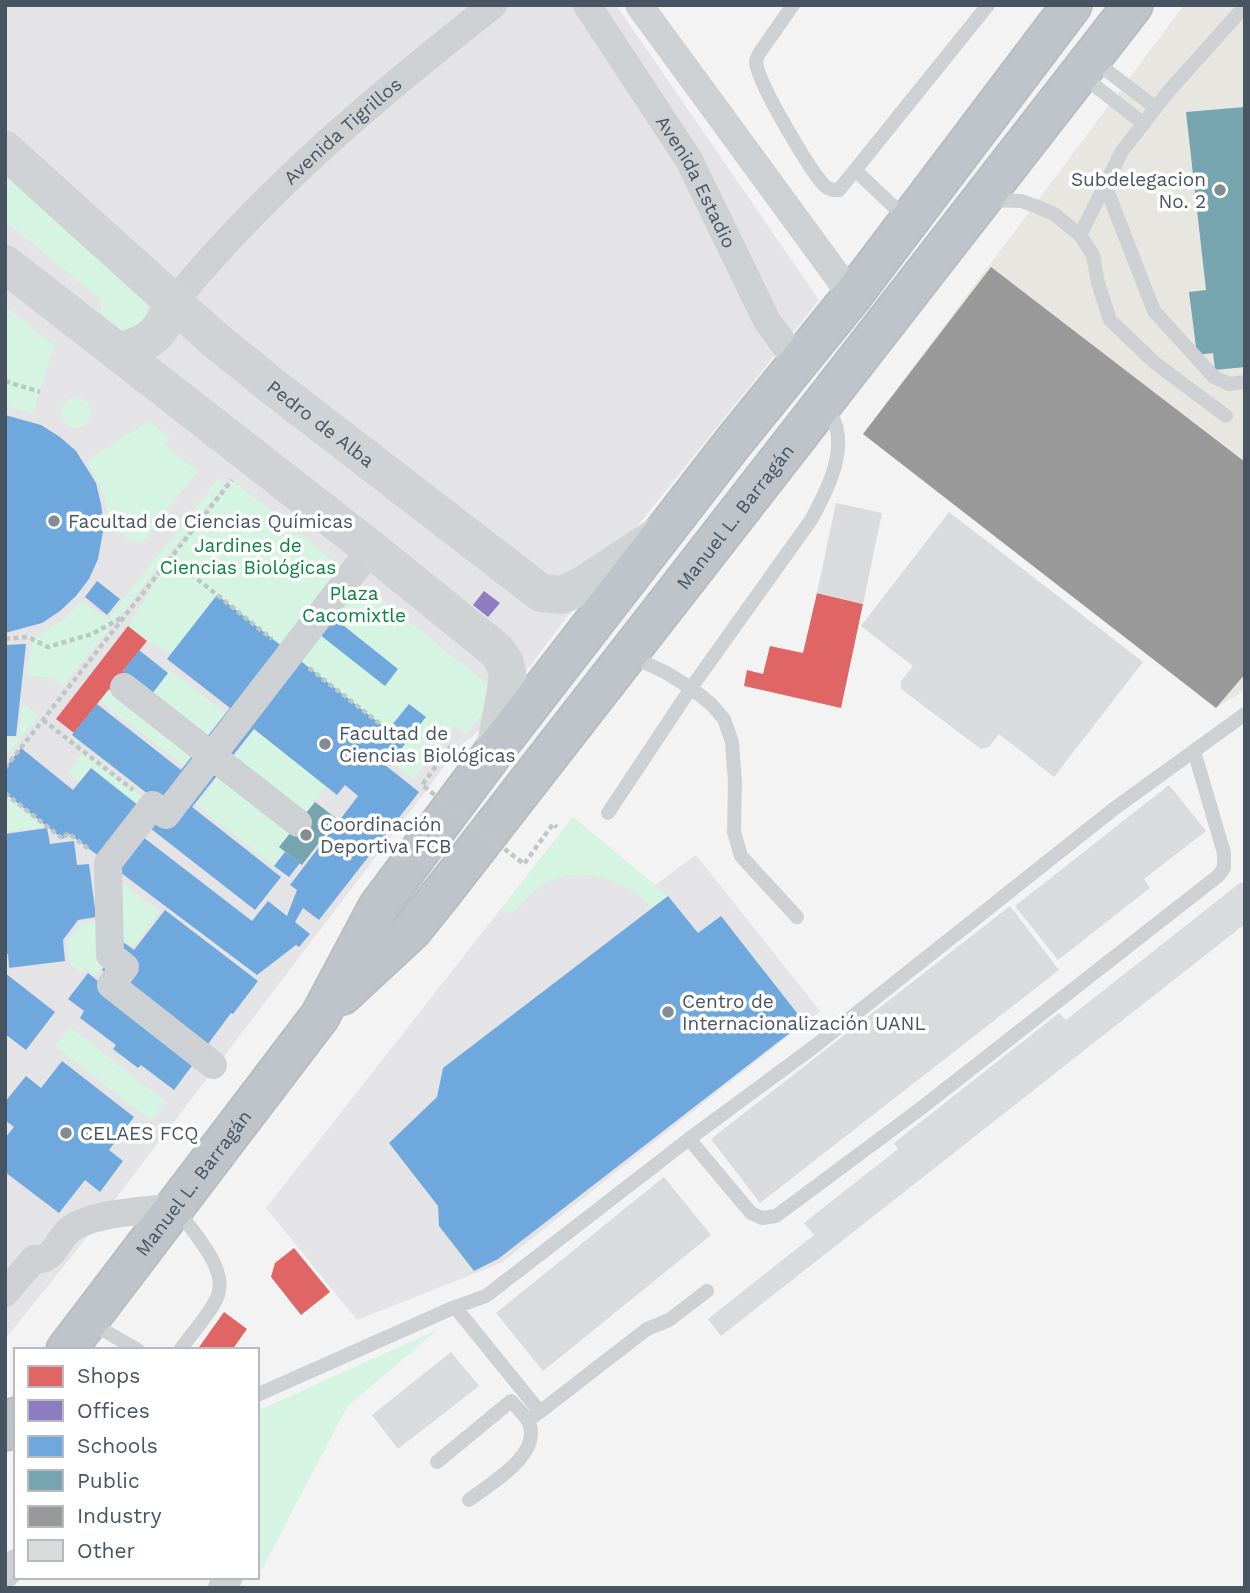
<svg xmlns="http://www.w3.org/2000/svg" width="1250" height="1593" viewBox="0 0 1250 1593" font-family="'Work Sans',sans-serif">
<style>
.commercial{fill:#e7e6e1}
.education{fill:#e4e4e6}
.green{fill:#d5f4e1;fill-rule:evenodd}
.shops{fill:#e06666}
.offices{fill:#8e7cc3}
.schools{fill:#6fa8dc;fill-rule:evenodd}
.public{fill:#76a5af}
.industry{fill:#999}
.building{fill:#dadbdd}
.lines{fill:none;stroke-linecap:round;stroke-linejoin:round}
.highway-casing{stroke:#b6bdc3;stroke-width:42}
.path{stroke:#bbc8c4;stroke-width:4.5;stroke-dasharray:5 3.5;stroke-linecap:butt}
.lane{stroke:#ced1d4;stroke-width:14}
.street{stroke:#ced1d4;stroke-width:28}
.secondary{stroke:#cfd3d6;stroke-width:38}
.highway{stroke:#bec4ca;stroke-width:38}
.path-bridge{stroke:#bbc8c4;stroke-width:4.5;stroke-dasharray:5 3.5;stroke-linecap:butt}
.poi-dot{fill:#838c95;stroke:#fff;stroke-width:2.5}
.labels{text-anchor:middle;dominant-baseline:central;stroke-width:7;stroke-linejoin:round;paint-order:stroke}
.street-label{font-size:19px;fill:#475562;stroke:#fff}
.poi-label{font-size:19px;fill:#475562;stroke:#fff;text-anchor:start}
.park-label{font-size:19px;fill:#0c8247;stroke:#fff}
</style>
<rect width="100%" height="100%" fill="#f3f3f3"/>
<path class="commercial" d="M1184,5H1245V690L1216,708L863,434Z"/>
<path class="education" d="M5,5H616L819,300L611,559L483,728L460,746L72,1256L5,1339Z
M573,817L655,885L696,855L820,1011L501,1263L357,1320L266,1208Z"/>
<path class="green" d="M5,174L144,299L149,317L128,336L102,320L100,299L5,221Z
M5,307L54,345L33,414L5,406Z
M61 413a15 15 0 1 1 30 0a15 15 0 1 1-30 0Z
M149,421L170,438L165,446L198,471L141,544L107,528C110,503 101,484 87,463L92,457Z
M218,479L225,484L62,687L52,678L26,675L33,638L64,619L82,601L107,620Z
M232,480L486,683L488,687L483,713L467,734L455,726L413,779L391,762L426,717L409,704L388,730L218,595L171,654L147,641L128,626L171,558ZM324,610L398,669L386,686H385Z
M170,670L225,713L184,766L100,701L109,689L116,695L152,693Z
M23,703L39,715L5,757V738L18,737Z
M255,729L327,785L280,847L285,852L274,866L196,805Z
M84,751L153,805L148,813L91,768L80,782L68,772Z
M5,797L44,827L5,831Z
M573,817L655,885L668,896L652,908C622,877 577,862 539,887C528,894 522,907 511,913L500,911Z
M93,870L113,875L160,912L133,947L123,939L95,976L85,968L81,973L70,963L67,942L80,924L99,921Z
M70,1027L166,1102L151,1121L55,1046Z
M437,1330L347,1407L261,1571L257,1568V1411Z"/>
<path class="shops" d="M817,593L863,604L841,708L744,686L747,670L763,674L770,646L803,653Z
M128,626L147,641L123,671L131,677L117,696L109,689L74,733L56,719Z
M294,1248L330,1292L301,1315L271,1277L275,1263Z
M224,1312L247,1329L232,1350H197Z"/>
<path class="offices" d="M484,591L500,603L488,617L473,605Z"/>
<path class="schools" d="M5,415L41,425L60,437L76,451L96,483L101,504L104,526L98,559L89,579L76,596L60,611L42,623L5,633Z
M97,581L120,599L107,615L85,597Z
M217,595L388,730L409,704L426,717L391,762L373,749L370,753L419,792L319,920L303,908L295,922L310,934L299,947L296,945L257,975L68,833L63,839L5,793V768L21,748L73,790L91,768L148,813L157,801L72,735L97,704L181,770L230,708L167,659ZM254,729L337,795L345,785L358,796L290,885L297,890L287,916L268,901L252,921L134,830L141,821L255,910L281,877L192,807Z
M324,610L398,669L385,686L310,627Z
M26,644L16,736H5V645Z
M139,650L168,673L152,694L123,671Z
M47,828L50,844L74,841L77,865L89,864L96,917L78,920L63,940L65,961L9,968L8,954L5,955V834Z
M285,852L300,863L289,877L274,866Z
M668,896L698,933L721,916L804,1022L498,1259L474,1271L439,1226L438,1206L389,1143L437,1097L443,1068Z
M165,910L258,981L233,1014L231,1013L174,1090L141,1065L138,1068L113,1049L116,1045L80,1018L84,1011L68,999L88,973L103,985L110,976L102,970L123,942L134,950Z
M5,973L55,1012L26,1050L5,1034Z
M62,1061L134,1117L109,1150L123,1161L100,1192L85,1180L59,1213L5,1172V1138L14,1127L5,1120V1102L26,1076L41,1088Z"/>
<path class="public" d="M1245,107V367L1215,370L1213,353L1197,355L1189,292L1206,290L1186,112Z
M315,802L337,819L302,865L279,847Z"/>
<path class="industry" d="M991,267L1245,462V674L1216,708L863,434Z"/>
<path class="building" d="M836,503L882,513L863,604L817,593Z
M949,512L1143,662L1054,777L999,734L989,747L981,749L901,689V681L913,666L861,626Z
M1169,785L1206,831L1144,879L1150,888L1058,960L1015,906Z
M1241,882L1245,887V924L721,1336L708,1319L814,1235L804,1223L898,1149L894,1143L1059,1013L1066,1020Z
M1010,906L1059,970L760,1203L711,1139Z
M664,1177L711,1235L543,1371L496,1313Z
M451,1352L479,1386L398,1449L372,1415Z"/>
<g class="lines">
<defs>
<g id="highway">
<path id="s4" d="M342,995L412,930L441,894L1133,5"/>
<path id="s5" d="M66,1350L320,1016L378,907L495,750L732,444L852,296L1072,5"/>
<path d="M5,1431L16,1417"/>
</g>
</defs>
<use href="#highway" class="highway-casing"/>
<path class="path" d="M5,381L40,392
M171,558L272,639
M5,639L28,637L48,647L92,634L121,618
M309,668L388,730
M43,720L133,790
M5,768L232,480
M5,793L63,839L68,833L90,850"/>
<path class="lane" d="M793,5L760,52C757,57 755,61 757,67C762,89 809,169 824,185C829,190 833,190 839,190L988,5
M1093,60L1156,108
M1080,74L1144,124
M855,170L908,220
M1105,185L1154,311L1214,377L1229,384L1245,382
M987,200L1021,201L1038,207L1054,214L1080,235L1093,255L1098,283L1110,320L1155,363L1226,416
M1080,235L1122,151L1168,92L1245,6
M628,655L665,672L691,688L811,520C825,494 843,461 837,430C836,422 830,413 827,405
M608,813L691,688L711,704L724,719L732,742L735,782L734,832L741,856L797,917
M689,1139L751,1213L762,1218L776,1216L920,1109L1218,876L1224,868V853L1194,751
M177,1209C192,1231 228,1268 218,1295C212,1312 191,1334 180,1350
M455,1307L540,1412
M89,1322L138,1350
M257,1395L455,1307L486,1296L689,1139L815,1046L1115,808L1245,714
M528,1421L647,1329L669,1320L707,1291
M437,1462L511,1401C517,1408 525,1415 529,1423C542,1455 491,1483 469,1500"/>
<g class="street">
<path id="s1" d="M587,5L689,160L767,321L797,362"/>
<path d="M639,5L852,296"/>
<path id="s2" d="M173,303C266,189 377,96 493,5"/>
<path d="M124,687L298,823"/>
<path d="M213,1065L111,985L125,967L110,955L108,863L153,805L166,815L371,549"/>
<path d="M5,1293L34,1259C52,1263 58,1240 69,1230C92,1212 146,1211 175,1207"/>
<path d="M5,1575L16,1563"/>
<path d="M222,1588L229,1577"/>
</g>
<g class="secondary">
<path id="s3" d="M5,150L213,338L271,385L541,593L562,595L580,587L659,535"/>
<path d="M5,264L371,549L497,651L505,663L508,679L495,750"/>
<path d="M118,352C150,344 161,334 173,303"/>
</g>
<use href="#highway" class="highway"/>
<path class="path-bridge" d="M451,746L422,785L524,864L553,824L557,827"/>
</g>
<g class="poi-dot">
<circle cx="1220" cy="190" r="7"/>
<circle cx="54" cy="521" r="7"/>
<circle cx="325" cy="744" r="7"/>
<circle cx="306" cy="835" r="7"/>
<circle cx="668" cy="1012" r="7"/>
<circle cx="66" cy="1133" r="7"/>
</g>
<g class="labels">
<g class="street-label">
<text stroke="none"><textPath href="#s2" startOffset="242">Avenida Tigrillos</textPath></text>
<text stroke="none"><textPath href="#s1" startOffset="208">Avenida Estadio</textPath></text>
<text stroke="none"><textPath href="#s3" startOffset="418">Pedro de Alba</textPath></text>
<text stroke="none"><textPath href="#s4" startOffset="620">Manuel L. Barragán</textPath></text>
<text stroke="none"><textPath href="#s5" startOffset="210">Manuel L. Barragán</textPath></text>
</g>
<g class="poi-label">
<text x="1206" y="179" text-anchor="end">Subdelegacion<tspan x="1206" dy="22">No. 2</tspan></text>
<text x="68" y="521">Facultad de Ciencias Químicas</text>
<text x="339" y="733">Facultad de<tspan x="339" dy="22">Ciencias Biológicas</tspan></text>
<text x="320" y="824">Coordinación<tspan x="320" dy="22">Deportiva FCB</tspan></text>
<text x="682" y="1001">Centro de<tspan x="682" dy="22">Internacionalización UANL</tspan></text>
<text x="80" y="1133">CELAES FCQ</text>
</g>
<g class="park-label">
<text x="248" y="545">Jardines de<tspan x="248" dy="22">Ciencias Biológicas</tspan></text>
<text x="354" y="593">Plaza<tspan x="354" dy="22">Cacomixtle</tspan></text>
</g>
</g>
<rect width="1250" height="1593" fill="none" stroke="#475562" stroke-width="14"/>
<rect x="14" y="1348" width="245" height="231" fill="#ffffff" stroke="#b5bbc0" stroke-width="2"/>
<rect x="28" y="1366" width="35" height="21" fill="#e06666" stroke="#b5bbc0" stroke-width="2"/>
<text x="77" y="1383" font-size="21" fill="#475562">Shops</text>
<rect x="28" y="1400" width="35" height="21" fill="#8e7cc3" stroke="#b5bbc0" stroke-width="2"/>
<text x="77" y="1418" font-size="21" fill="#475562">Offices</text>
<rect x="28" y="1436" width="35" height="21" fill="#6fa8dc" stroke="#b5bbc0" stroke-width="2"/>
<text x="77" y="1453" font-size="21" fill="#475562">Schools</text>
<rect x="28" y="1470" width="35" height="21" fill="#76a5af" stroke="#b5bbc0" stroke-width="2"/>
<text x="77" y="1488" font-size="21" fill="#475562">Public</text>
<rect x="28" y="1506" width="35" height="21" fill="#999999" stroke="#b5bbc0" stroke-width="2"/>
<text x="77" y="1523" font-size="21" fill="#475562">Industry</text>
<rect x="28" y="1540" width="35" height="21" fill="#dadbdd" stroke="#b5bbc0" stroke-width="2"/>
<text x="77" y="1558" font-size="21" fill="#475562">Other</text>
</svg>
